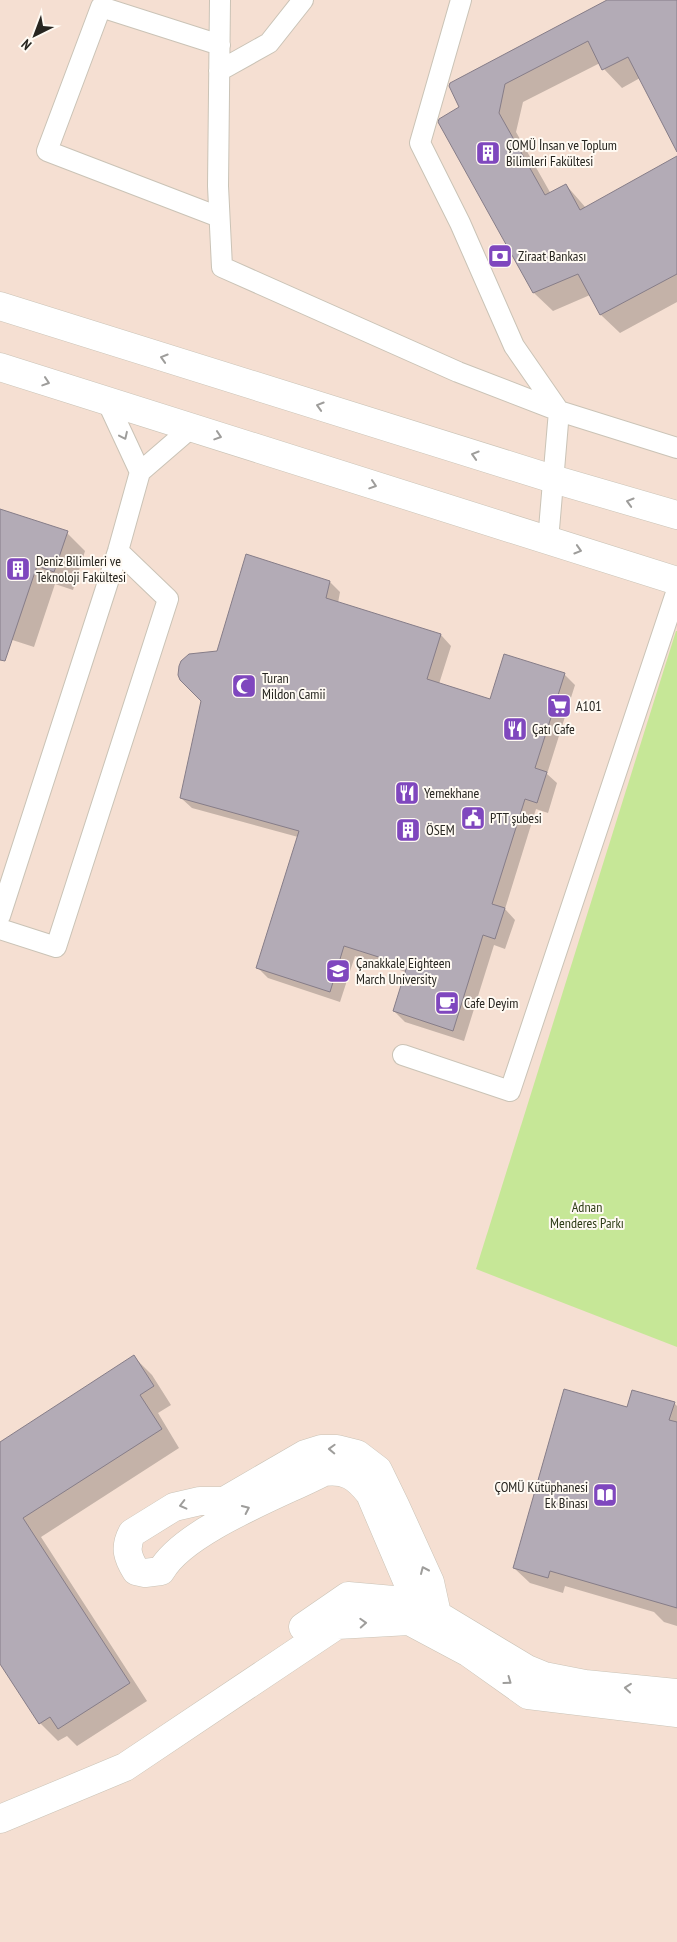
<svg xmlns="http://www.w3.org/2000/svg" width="677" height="1942" viewBox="0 0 677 1942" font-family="'PT Sans Narrow',sans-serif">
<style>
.education{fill:#f5dfd2}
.green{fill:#c6e797}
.shadow{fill:#0003}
.building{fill:#b3abb6;stroke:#867d88}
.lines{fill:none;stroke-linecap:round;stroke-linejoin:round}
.lane-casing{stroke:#cac3b6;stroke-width:22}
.street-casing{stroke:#cac3b6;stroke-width:29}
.secondary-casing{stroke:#cac3b6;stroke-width:29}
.lane{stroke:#fff;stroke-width:20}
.street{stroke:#fff;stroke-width:28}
.secondary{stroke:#fff;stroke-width:28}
.oneway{stroke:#9e9d9b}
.labels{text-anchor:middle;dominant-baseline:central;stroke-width:4;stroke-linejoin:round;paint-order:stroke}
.poi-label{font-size:14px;fill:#272520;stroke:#fffaf3;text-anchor:start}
.park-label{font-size:14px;fill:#2e3c17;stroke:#fffaf3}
</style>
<rect width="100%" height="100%" fill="#f4ede0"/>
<path class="education" d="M0,0H677V1942H0Z"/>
<path class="green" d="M676,631H677V1347L476,1269Z"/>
<path class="shadow" d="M610,0H677V150L640,78L622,88L604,69L600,63L523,102L516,132L551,194L566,185L586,208L677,158V302L620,333L601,315L590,295L553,311L534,293L440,122Z
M0,510L67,533L85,551L73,590L55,584L34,647L0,636Z
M330,582L340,592L338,603L441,635L451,646L439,684L491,700L564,674L575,685L547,774L557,783L548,813L536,809L505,909L515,920L505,949L494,945L464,1041L405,1022L394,1011L406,972L355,956L340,1002L268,978L257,967L298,837L192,808L181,798L203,702L184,684L179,675Z
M134,1357L152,1375L171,1405L158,1413L179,1448L41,1537L147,1701L77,1746L67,1736L58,1741L40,1723L0,1662V1443Z
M674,1403L677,1406V1626L664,1622L654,1612L565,1586L563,1593L530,1583L514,1568L628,1409Z"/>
<path class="building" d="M607,0H677V152L628,57L602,70L588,41L505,84L499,113L545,195L566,184L580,210L677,156V274L600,315L578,274L533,293L438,122L439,119L459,107L449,86L450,83Z
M0,509L68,531L54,572L37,566L5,661L0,660Z
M246,554L330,581L326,598L441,634L427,679L490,699L504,654L565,673L535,768L547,772L537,803L525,799L492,904L505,908L495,939L483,935L453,1031L393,1011L407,966L344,946L330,992L256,968L299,831L180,798L201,701L180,680L178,675L179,666L181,661L189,654L217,651Z
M134,1355L154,1386L140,1395L162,1429L23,1518L130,1683L58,1729L50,1717L39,1724L0,1664V1442Z
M564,1389L627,1407L632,1390L675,1402L669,1420L677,1422V1608L550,1571L548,1578L513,1568Z"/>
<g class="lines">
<defs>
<path id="lane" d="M220,0L218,186L222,267L458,372L559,411L677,448
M461,0L420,143L460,223L514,346L559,411L548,541
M219,71L269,43L303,0
M219,217L47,151L101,7L220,45
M107,401L140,472
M0,916L118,551L140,472L191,428
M0,929L56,947L168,599L118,551
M403,1055L510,1091L677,590"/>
<path id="street" d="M303,1627L348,1596L416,1602L410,1617
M433,1633L437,1614L430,1582L395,1505L378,1470L357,1454L337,1449H321L305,1454L224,1501H200L174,1507L132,1533C124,1548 128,1558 136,1571L145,1573L161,1571C184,1530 281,1494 324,1472C346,1469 357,1477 370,1494L416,1602L527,1669L544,1676L585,1684L677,1693
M0,1819L125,1767L337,1625L409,1621L469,1653L528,1695L677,1713"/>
<path id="secondary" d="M0,306L553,479L677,515
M0,367L677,581"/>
</defs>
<use href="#lane" class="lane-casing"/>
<use href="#street" class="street-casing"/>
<use href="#secondary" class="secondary-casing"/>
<use href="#lane" class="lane"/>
<use href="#street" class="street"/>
<use href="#secondary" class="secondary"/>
</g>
<defs><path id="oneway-chevron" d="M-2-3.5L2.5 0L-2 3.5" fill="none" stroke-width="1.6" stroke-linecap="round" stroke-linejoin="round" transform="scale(1.25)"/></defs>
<g class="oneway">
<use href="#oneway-chevron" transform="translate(164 358) rotate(-163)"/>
<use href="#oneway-chevron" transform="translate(46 382) rotate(18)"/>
<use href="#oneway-chevron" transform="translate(320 406) rotate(-163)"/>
<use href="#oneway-chevron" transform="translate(124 436) rotate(65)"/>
<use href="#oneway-chevron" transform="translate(218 436) rotate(18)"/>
<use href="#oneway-chevron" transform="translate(475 455) rotate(-163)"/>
<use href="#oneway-chevron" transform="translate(373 485) rotate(18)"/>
<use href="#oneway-chevron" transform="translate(630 502) rotate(-164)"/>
<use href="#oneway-chevron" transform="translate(578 550) rotate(17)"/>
<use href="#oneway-chevron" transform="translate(332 1449) rotate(-178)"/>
<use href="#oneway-chevron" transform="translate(183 1505) rotate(166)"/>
<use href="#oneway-chevron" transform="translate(246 1509) rotate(-25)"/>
<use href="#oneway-chevron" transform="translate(424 1570) rotate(-114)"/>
<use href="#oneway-chevron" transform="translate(363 1623) rotate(-3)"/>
<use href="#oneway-chevron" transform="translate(508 1681) rotate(36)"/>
<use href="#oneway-chevron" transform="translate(628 1688) rotate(-174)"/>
</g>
<defs>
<symbol id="building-square" viewBox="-11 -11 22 22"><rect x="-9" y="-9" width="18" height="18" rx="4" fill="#7f47be" stroke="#fffaf3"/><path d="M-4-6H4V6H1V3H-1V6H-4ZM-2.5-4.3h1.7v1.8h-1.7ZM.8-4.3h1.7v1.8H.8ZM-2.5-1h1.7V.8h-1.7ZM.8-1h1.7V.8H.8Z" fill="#fff"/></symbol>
<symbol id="bank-square" viewBox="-11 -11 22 22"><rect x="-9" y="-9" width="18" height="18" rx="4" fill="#7f47be" stroke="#fffaf3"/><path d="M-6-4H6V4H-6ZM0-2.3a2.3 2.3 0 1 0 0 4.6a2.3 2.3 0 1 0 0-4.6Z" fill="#fff"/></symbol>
<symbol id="mosque-square" viewBox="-11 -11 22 22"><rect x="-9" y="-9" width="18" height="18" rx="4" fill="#7f47be" stroke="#fffaf3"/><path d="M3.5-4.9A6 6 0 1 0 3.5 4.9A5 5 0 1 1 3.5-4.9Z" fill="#fff"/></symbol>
<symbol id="supermarket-square" viewBox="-11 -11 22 22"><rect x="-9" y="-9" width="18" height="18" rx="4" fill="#7f47be" stroke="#fffaf3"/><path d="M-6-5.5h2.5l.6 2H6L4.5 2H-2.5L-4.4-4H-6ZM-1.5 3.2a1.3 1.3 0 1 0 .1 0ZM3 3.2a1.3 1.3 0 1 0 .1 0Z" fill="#fff"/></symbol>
<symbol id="restaurant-square" viewBox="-11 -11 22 22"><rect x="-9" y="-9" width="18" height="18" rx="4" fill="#7f47be" stroke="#fffaf3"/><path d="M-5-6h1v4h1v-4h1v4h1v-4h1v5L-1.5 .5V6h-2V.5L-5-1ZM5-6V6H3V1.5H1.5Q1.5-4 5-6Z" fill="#fff"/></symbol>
<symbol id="civic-square" viewBox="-11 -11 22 22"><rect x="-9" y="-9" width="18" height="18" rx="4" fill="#7f47be" stroke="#fffaf3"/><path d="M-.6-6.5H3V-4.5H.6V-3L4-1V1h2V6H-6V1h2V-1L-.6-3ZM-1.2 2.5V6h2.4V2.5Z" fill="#fff"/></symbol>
<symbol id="university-square" viewBox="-11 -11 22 22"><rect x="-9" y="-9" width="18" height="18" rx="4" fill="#7f47be" stroke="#fffaf3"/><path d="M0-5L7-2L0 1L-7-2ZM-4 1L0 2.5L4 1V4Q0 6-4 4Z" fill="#fff"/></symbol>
<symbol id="cafe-square" viewBox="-11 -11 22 22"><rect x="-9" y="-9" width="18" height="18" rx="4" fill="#7f47be" stroke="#fffaf3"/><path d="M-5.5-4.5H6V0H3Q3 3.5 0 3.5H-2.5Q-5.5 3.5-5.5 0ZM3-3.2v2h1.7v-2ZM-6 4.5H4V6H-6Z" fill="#fff"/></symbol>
<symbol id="library-square" viewBox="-11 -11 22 22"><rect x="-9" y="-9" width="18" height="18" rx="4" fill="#7f47be" stroke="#fffaf3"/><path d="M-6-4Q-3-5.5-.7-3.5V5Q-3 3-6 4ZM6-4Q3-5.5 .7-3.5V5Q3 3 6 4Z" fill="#fff"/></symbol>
</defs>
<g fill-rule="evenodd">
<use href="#building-square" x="474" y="139" width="28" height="28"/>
<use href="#bank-square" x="486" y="242" width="28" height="28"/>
<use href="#building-square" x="4" y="555" width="28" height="28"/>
<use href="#mosque-square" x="230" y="672" width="28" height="28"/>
<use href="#supermarket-square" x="545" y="692" width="28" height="28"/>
<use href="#restaurant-square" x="501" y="715" width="28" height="28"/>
<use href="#restaurant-square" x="393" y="779" width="28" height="28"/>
<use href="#civic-square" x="459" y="804" width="28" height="28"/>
<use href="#building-square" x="394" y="816" width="28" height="28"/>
<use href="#university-square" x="324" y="957" width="28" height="28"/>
<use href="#cafe-square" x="433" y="989" width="28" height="28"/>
<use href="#library-square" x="591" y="1481" width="28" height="28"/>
</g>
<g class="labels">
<g class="poi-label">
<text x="506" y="145">ÇOMÜ İnsan ve Toplum<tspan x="506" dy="16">Bilimleri Fakültesi</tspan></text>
<text x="518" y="256">Ziraat Bankası</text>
<text x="36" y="561">Deniz Bilimleri ve<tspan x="36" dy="16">Teknoloji Fakültesi</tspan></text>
<text x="262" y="678">Turan<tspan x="262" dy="16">Mildon Camii</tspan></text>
<text x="576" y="706">A101</text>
<text x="532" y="729">Çatı Cafe</text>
<text x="424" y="793">Yemekhane</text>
<text x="490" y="818">PTT şubesi</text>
<text x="426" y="830">ÖSEM</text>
<text x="356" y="963">Çanakkale Eighteen<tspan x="356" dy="16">March University</tspan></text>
<text x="464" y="1003">Cafe Deyim</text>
<text x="588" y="1487" text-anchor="end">ÇOMÜ Kütüphanesi<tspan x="588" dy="16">Ek Binası</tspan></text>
</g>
<g class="park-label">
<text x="587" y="1207">Adnan<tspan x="587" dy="16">Menderes Parkı</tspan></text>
</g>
</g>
<g transform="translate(35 35) rotate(222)" stroke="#fffaf3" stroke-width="4" paint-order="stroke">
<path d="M0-4L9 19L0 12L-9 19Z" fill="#272520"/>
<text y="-8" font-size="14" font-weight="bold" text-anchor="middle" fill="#272520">N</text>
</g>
</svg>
